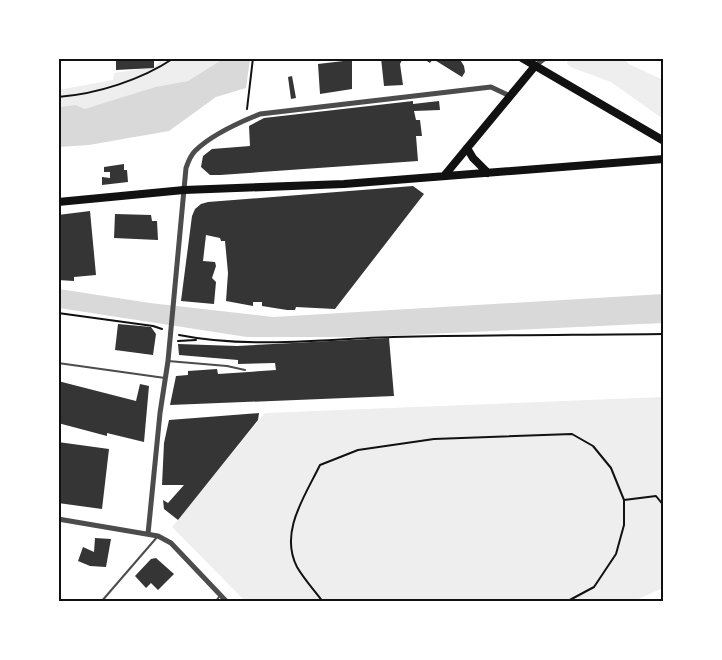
<svg xmlns="http://www.w3.org/2000/svg" width="722" height="660" viewBox="0 0 722 660" font-family="Figtree,sans-serif">
<style>
.green{fill:#eee}
.water{fill:#d9d9d9}
.building{fill:#353535}
.lines{fill:none;stroke-linecap:round;stroke-linejoin:round}
.path{stroke:#111;stroke-width:2}
.service{stroke:#4c4c4c;stroke-width:2}
.minor{stroke:#4c4c4c;stroke-width:5}
.secondary{stroke:#111;stroke-width:8}
.primary{stroke:#111;stroke-width:8}
.neatline{fill:none;stroke:#111;stroke-width:2}
</style>
<rect width="100%" height="100%" fill="#fff"/>
<path class="green" d="M161,59H223L188,81L155,87L85,110L74,105L59,107L58,90L113,80L114,73L155,67Z
M568,59H624L629,64L663,80V119L611,82L573,68L567,64Z
M663,397V588L634,601H245L172,527L265,413Z"/>
<path class="water" d="M223,59H250L246,88L216,97L169,131L89,145L59,147V107L75,105L85,109L155,87L188,81Z
M59,289L150,303L273,317L663,294L664,323L362,337H247L59,308Z"/>
<path class="building" d="M116,58H154V68L116,70Z
M381,58H403L400,64L403,85L384,86Z
M422,58H459L464,66L465,72L462,77L433,59L430,63Z
M352,60V89L320,94L318,64Z
M292,76L296,98L291,99L288,77Z
M413,101V104L439,101L440,110L414,111L416,120H420L422,136H416L418,161L220,175H210L201,167L203,156L212,149L250,146L249,126L264,118Z
M124,164V170H127L128,182L102,185V177L110,178V172H104V167Z
M413,186L424,194L335,309L296,307L295,310H287L262,306V302H253V306L226,301L228,273L225,241H221L220,238L206,235L203,261L215,262L216,266L212,278L216,282L214,304L181,301L192,216L195,209L201,204L208,202Z
M90,211L96,275L74,277V281L58,280V215Z
M115,214L151,215L152,221H157L158,240L114,238Z
M118,324L151,327L156,334L153,355L115,350Z
M389,338L394,396L170,405L176,376L188,375V371L217,369L218,374L276,370L275,363L238,364V360L179,355L178,344L237,346Z
M58,381L136,401L140,384L149,386L144,442L107,433V436L58,423Z
M259,413L258,420L178,520L164,509L163,500L168,503L184,485H162L164,443L169,420Z
M58,442L109,449L102,509L58,503Z
M95,538L111,539L106,567L90,566L78,561L83,547L94,552Z
M156,558L174,574L158,590L151,583L146,588L135,576L151,559Z"/>
<g class="lines">
<path class="path" d="M58,97C97,94 141,80 174,58
M247,109L253,58
M58,313L153,326L162,329
M179,335C249,349 323,339 393,337C483,335 574,335 664,334
M178,341L196,340
M323,602C314,590 304,579 297,567C279,532 305,496 320,465L358,450L434,439L572,434L593,446L611,468L624,500
M566,602L594,587L616,554L624,525V500L656,496L664,506"/>
<path class="service" d="M168,361L227,366L245,370
M58,363L165,378
M101,602L158,536
M215,602L219,597"/>
<path class="minor" d="M535,66L545,58
M58,519L158,536L171,543L227,602
M148,534L160,413L168,361L186,168C188,162 191,155 195,151C210,136 240,122 260,114L491,87L510,96"/>
<path class="secondary" d="M467,148L473,158L488,173
M444,176L535,66
M58,202L184,190L344,184L664,159"/>
<path class="primary" d="M522,58L664,141"/>
</g>
<rect width="722" height="660" fill="none" stroke="#ffffff" stroke-width="120"/>
<rect x="60" y="60" width="602" height="540" class="neatline"/>
</svg>
